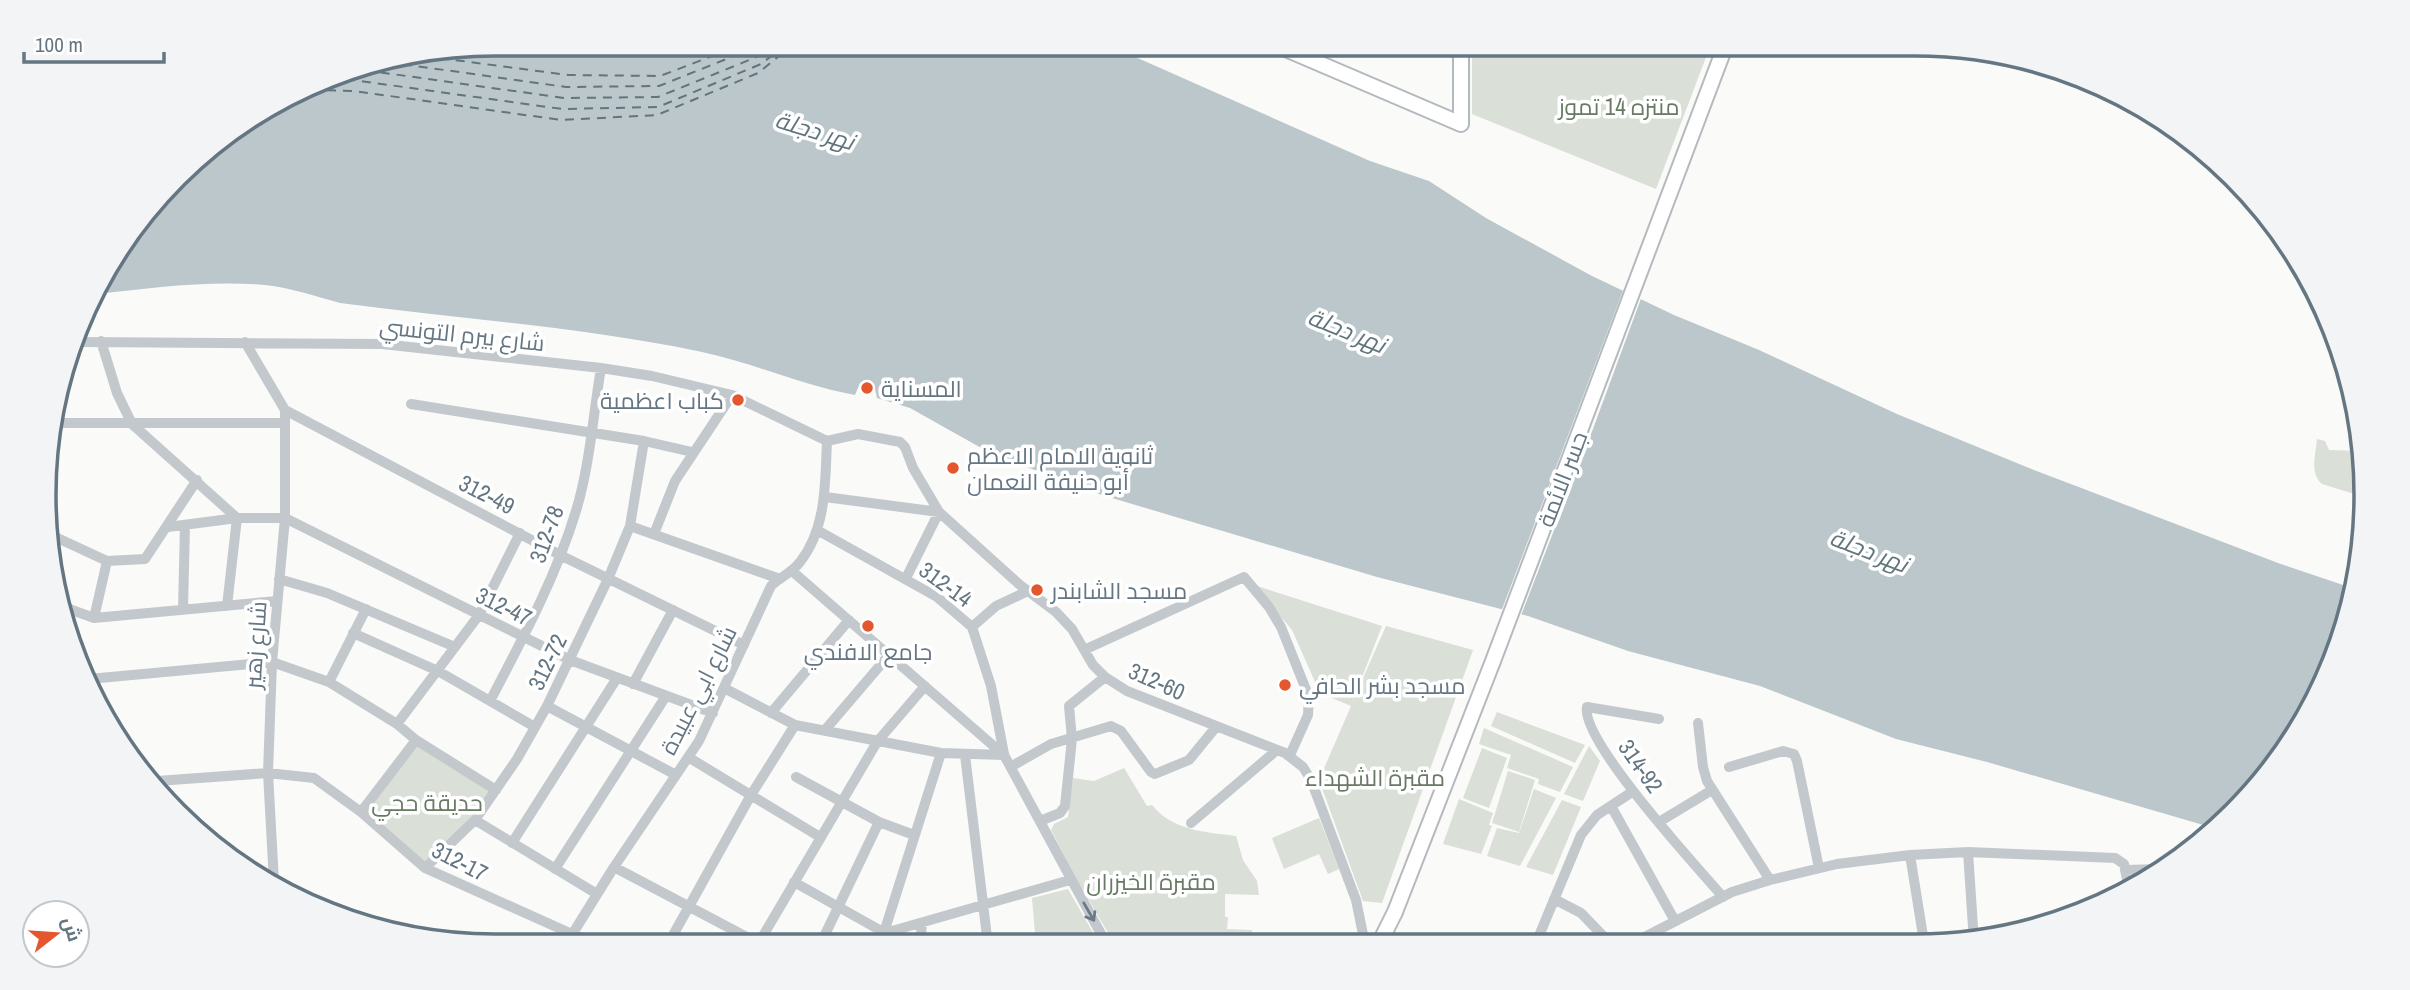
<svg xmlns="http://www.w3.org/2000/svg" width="2410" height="990" viewBox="0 0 2410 990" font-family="'Archivo Narrow',Cairo,sans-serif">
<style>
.green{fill:#dadfd7}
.water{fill:#bbc7cb}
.pier{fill:#fafaf8}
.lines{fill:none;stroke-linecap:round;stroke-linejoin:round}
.ferry{stroke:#60757c;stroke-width:2;stroke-dasharray:9 7;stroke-linecap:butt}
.secondary-casing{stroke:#b3babf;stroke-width:18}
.primary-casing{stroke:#b5babe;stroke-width:18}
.street{stroke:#c3c8cc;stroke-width:10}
.secondary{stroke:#fff;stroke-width:14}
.primary{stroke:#fff;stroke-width:14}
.oneway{stroke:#6a7a87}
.poi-dot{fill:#e4572e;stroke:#fff;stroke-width:2.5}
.labels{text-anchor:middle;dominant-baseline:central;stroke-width:7;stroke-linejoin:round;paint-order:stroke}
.park-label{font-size:23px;fill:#687a64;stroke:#fff}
.street-label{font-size:23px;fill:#657683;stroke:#fff}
.poi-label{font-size:23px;fill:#657683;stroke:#fff;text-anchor:start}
.water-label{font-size:24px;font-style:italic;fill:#60757c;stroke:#fff}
.rim{fill:none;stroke:#657683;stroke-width:3.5}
</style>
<rect width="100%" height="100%" fill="#fafaf8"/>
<path class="green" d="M1472,44H1711L1656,189L1472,114Z
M2317,439L2325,441L2329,450L2362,451L2365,465L2361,496L2322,484C2309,473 2316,454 2317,439Z
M1254,585L1382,626L1352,703L1386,626L1473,650L1382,903L1363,901L1319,780L1351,706L1320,693L1292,630Z
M1497,712L1585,745L1575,763L1491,726Z
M1484,728L1573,767L1560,792L1538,784L1539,779L1507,768L1511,755L1479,744Z
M413,744L496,790L475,820L425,868L361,812Z
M1589,746L1600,761L1583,801L1564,794Z
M1482,748L1507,758L1489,808L1463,798Z
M1124,768L1147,806L1152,805C1173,831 1206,832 1236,836L1243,860L1257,881L1259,895L1225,894V917H1228L1227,929L1252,930L1251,944L1187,942L1186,944L1115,945L1076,878L1051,830L1054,824L1068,817L1073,778L1094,781Z
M1508,771L1535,780L1519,832L1492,823Z
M1534,789L1556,798L1520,866L1487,856L1497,828L1519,833Z
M1459,799L1493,813L1489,825L1492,826L1481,854L1443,844Z
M1562,800L1581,807L1553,875L1526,867Z
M1319,818L1339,869L1328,874L1319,854L1284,869L1272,838Z
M1068,889L1100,945H1036L1032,898Z"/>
<path class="water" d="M495,44H1106L1370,161L1429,181L1486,218L1592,276L1674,315L1759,350L1897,414L2029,468L2278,563L2349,587L2342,640L2290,745L2217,829L1987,762L1896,739L1760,686L1628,651L1528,616L1377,577L1102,495L992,454L910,408L877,398L875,389L868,380L860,383L855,395C803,386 754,363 702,352C583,327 460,319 340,303C315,296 291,288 265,285C209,280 151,288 96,294L104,270L198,155L350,68Z"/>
<path class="pier" d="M1624,288L1642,296L1587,445L1520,618L1501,612Z"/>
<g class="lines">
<path class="ferry" d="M424,56L568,75L660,76L744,44
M387,62L566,87L659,86L764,44
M349,68L564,98L658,97L764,54L778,44
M330,79L353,80L562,109L658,107L761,64L787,44
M311,90L354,91L561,120L657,115L758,73L794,44"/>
<defs>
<path id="secondary" d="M1274,44L1461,124V44"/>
<path id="primary" d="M1379,944L1395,912L1493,661L1726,44"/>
</defs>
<use href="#secondary" class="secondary-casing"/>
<use href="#primary" class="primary-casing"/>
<path class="street" d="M101,341L117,393L132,424L237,518L227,606
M80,342L382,344L601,368L652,376L732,395L827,441
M245,342L285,410L560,555L744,645
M411,404L644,441L692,452
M52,423H285
M827,441L858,434L900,442L905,447L913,468L939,512L906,578
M825,497L939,512L1020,585L1056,612L1072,629L1093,665L1105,677L1127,691L1285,753L1303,767L1311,780L1356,900L1365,944
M630,526L780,579
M168,527L237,518H285L570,660L713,713
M817,530L937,597L972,627L991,686L1004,754
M654,534L675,481L732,395
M51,535L107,561L145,559L197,480
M792,571L1004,755L1107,945
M279,579L327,593L455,647
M61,606L94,618L277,601
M183,610L185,525
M94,618L107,561
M972,627L996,606L1028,591
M353,633L438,671L535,727
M1084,650L1244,577L1269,607L1281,627L1309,697L1308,715L1290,755
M89,679L272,662L329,682L397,724L416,740L496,790
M329,682L366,609
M633,684L673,610
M724,688L795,725L941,753L1004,755
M490,701C522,640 556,577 576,511C590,465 593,415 601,368
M547,706L676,775
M771,713L849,620
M1659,719L1587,707C1580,740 1698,868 1723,897
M1698,723L1703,767L1707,781L1770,880
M397,724L479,615L520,533
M825,730L889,655
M965,755L988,945
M688,757L820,837
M1012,766L1051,744L1111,726L1121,731L1151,772L1155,774L1189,760L1216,727
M1729,767L1783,751L1794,754L1797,761L1819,868
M796,777L879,822L914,835
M157,781L268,773L314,778L361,812L425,868L572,934L605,946
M1611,806L1675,921
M361,812L416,740
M475,820L597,894
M1040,821L1060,813L1065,806L1072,739L1069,706L1105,677
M1659,822L1712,790
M1191,823L1277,750
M512,843L617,678
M1968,852L1974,942
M1910,855L1924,942
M614,867L758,943
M425,868L475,820L517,759L547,706L608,579L630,526L644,441
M555,869L666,696
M2125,870L2160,869
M274,882L268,773L272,662L285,518V410
M794,882L885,933L1070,880
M286,888L390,929
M1554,899L1581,913L1610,943
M1536,943L1581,835L1597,815L1632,792
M1633,943L1732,892L1770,880L1837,864L1910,855L1968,852L2115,858L2124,864L2129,890
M820,945L879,822
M880,945L941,753
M920,945L922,924
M565,946L614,867L699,741L771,586C780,577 792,573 800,562C827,528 825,481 827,441
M667,946L751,795L795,725
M757,946L877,742L925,686"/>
<use href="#secondary" class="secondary"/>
<use href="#primary" class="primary"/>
</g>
<defs><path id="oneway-shaft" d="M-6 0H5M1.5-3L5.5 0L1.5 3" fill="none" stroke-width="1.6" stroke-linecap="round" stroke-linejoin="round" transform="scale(1.75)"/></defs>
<use class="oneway" href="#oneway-shaft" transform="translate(1089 912) rotate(60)"/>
<g class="poi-dot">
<circle cx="867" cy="388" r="7"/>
<circle cx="738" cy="400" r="7"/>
<circle cx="953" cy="468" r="7"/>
<circle cx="1037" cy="590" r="7"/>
<circle cx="868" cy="626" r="7"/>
<circle cx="1285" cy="685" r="7"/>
</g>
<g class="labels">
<g class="park-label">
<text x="1619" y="106">منتزه 14 تموز</text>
<text x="1375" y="777">مقبرة الشهداء</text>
<text x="427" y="802">حديقة حجي</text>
<text x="1151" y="881">مقبرة الخيزران</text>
</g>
<g class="street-label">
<text transform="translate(462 334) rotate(6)">شارع بيرم التونسي</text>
<text transform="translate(1562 479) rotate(-69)">جسر الائمة</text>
<text transform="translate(487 494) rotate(27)">312-49</text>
<text transform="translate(546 534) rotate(-70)">312-78</text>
<text transform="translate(946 584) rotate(36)">312-14</text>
<text transform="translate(504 606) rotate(26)">312-47</text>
<text transform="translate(255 645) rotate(-86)">شارع زهير</text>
<text transform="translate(547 662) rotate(-64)">312-72</text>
<text transform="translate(1157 681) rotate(24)">312-60</text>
<text transform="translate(698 690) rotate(-63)">شارع ابي عبيدة</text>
<text transform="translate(1641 766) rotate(55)">314-92</text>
<text transform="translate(460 861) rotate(27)">312-17</text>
</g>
<g class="poi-label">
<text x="881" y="388">المسناية</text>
<text x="724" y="400" text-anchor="end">كباب اعظمية</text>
<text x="967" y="455">ثانوية الامام الاعظم<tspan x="967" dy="26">أبو حنيفة النعمان</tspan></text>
<text x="1051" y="590">مسجد الشابندر</text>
<text x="868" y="651" text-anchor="middle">جامع الافندي</text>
<text x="1299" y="685">مسجد بشر الحافي</text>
</g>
<g class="water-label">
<text transform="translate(815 130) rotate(17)">نهر دجلة</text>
<text transform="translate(1347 330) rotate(22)">نهر دجلة</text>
<text transform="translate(1869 550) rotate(21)">نهر دجلة</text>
</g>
</g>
<path d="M0 0H2410V990H0ZM495 56H1915A439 439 0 0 1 2354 495V495A439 439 0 0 1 1915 934H495A439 439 0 0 1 56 495V495A439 439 0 0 1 495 56Z" fill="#f3f4f5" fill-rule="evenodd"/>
<path class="rim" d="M495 56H1915A439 439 0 0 1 2354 495V495A439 439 0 0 1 1915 934H495A439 439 0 0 1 56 495V495A439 439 0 0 1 495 56Z"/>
<g transform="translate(56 934) rotate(73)"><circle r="33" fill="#ffffff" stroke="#c1c8cd" stroke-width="2"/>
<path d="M0-5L12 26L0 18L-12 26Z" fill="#e4572e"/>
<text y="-10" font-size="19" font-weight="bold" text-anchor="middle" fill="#657683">ش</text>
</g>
<path d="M24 52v10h140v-10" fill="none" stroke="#657683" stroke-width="3.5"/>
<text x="35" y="52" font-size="21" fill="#657683" stroke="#ffffff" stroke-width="5" paint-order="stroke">100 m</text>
</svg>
